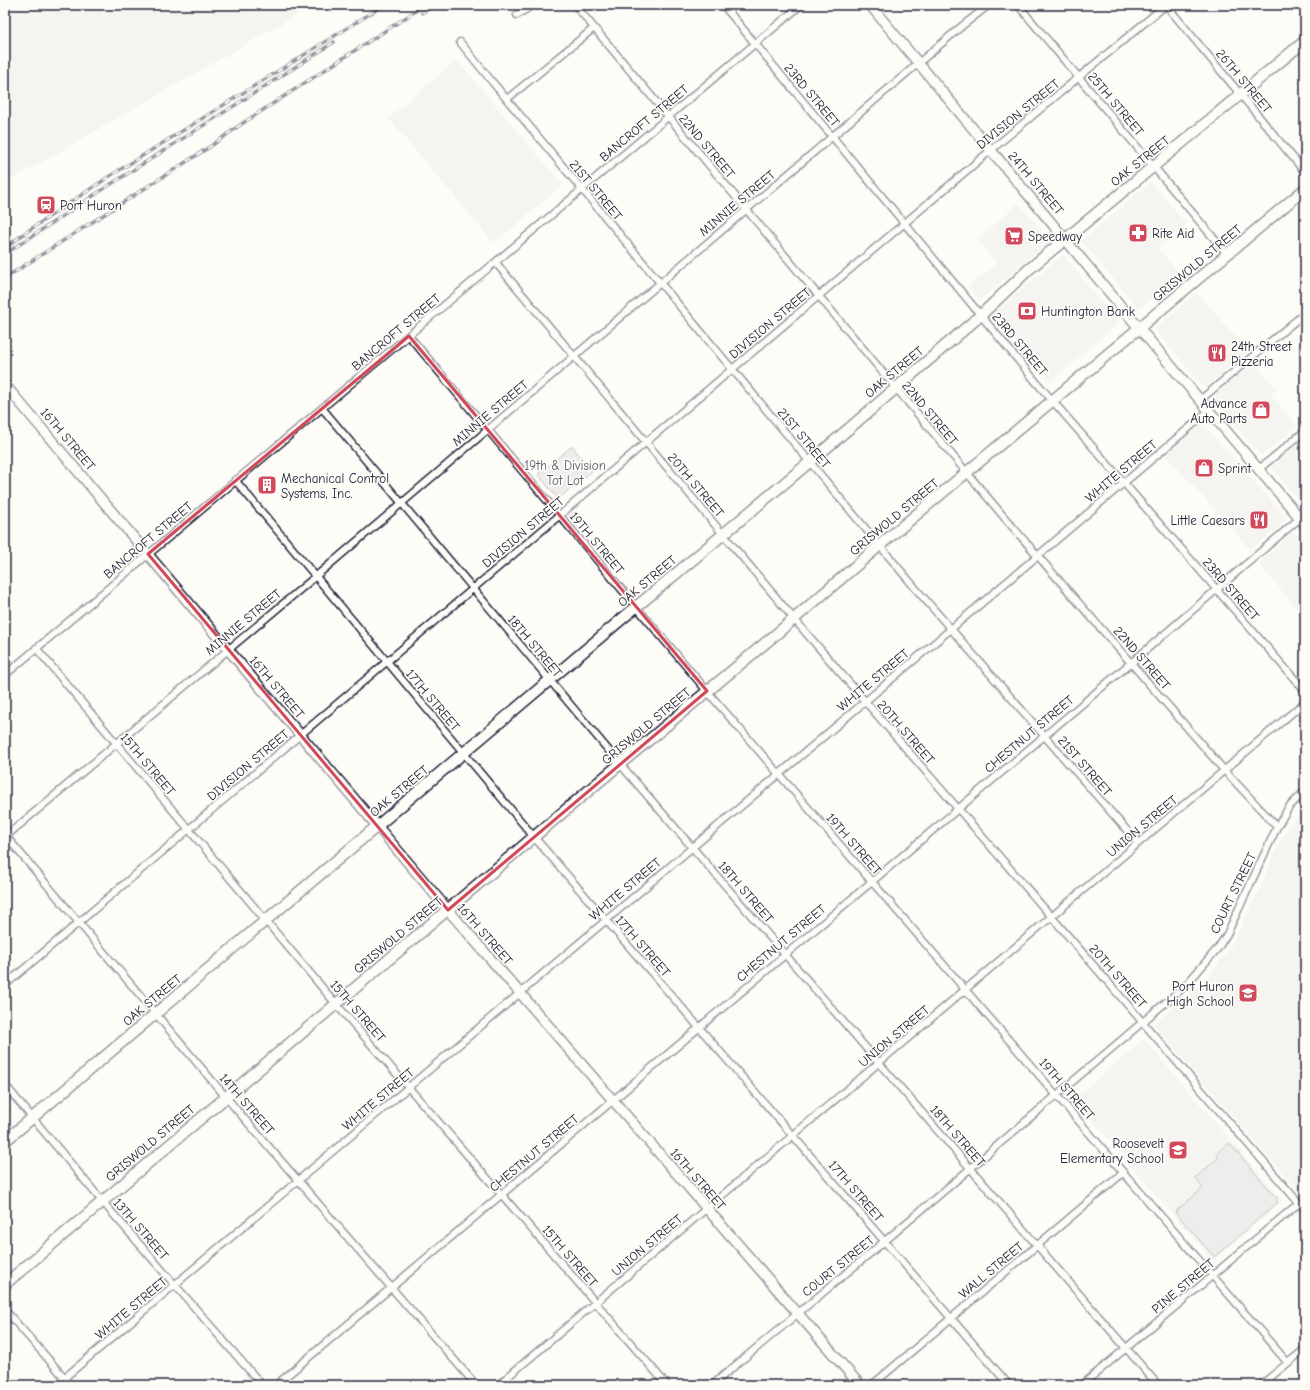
<svg xmlns="http://www.w3.org/2000/svg" width="1310" height="1390" viewBox="0 0 1310 1390" font-family="'Comic Neue',sans-serif">
<style>
.built{fill:#ecece9}
.green{fill:#dddcdb;stroke:#807f8b}
.lines{fill:none;stroke-linecap:round;stroke-linejoin:round}
.street-casing{stroke:#22223b;stroke-width:9}
.secondary-casing{stroke:#22223b;stroke-width:12}
.primary-casing{stroke:#22223b;stroke-width:13}
.street{stroke:#fdfcf7;stroke-width:6}
.secondary{stroke:#fdfcf7;stroke-width:9}
.primary{stroke:#fdfcf7;stroke-width:10}
.rail-casing{stroke:#22223b;stroke-width:3.5}
.rail{stroke:#fdfcf7;stroke-width:2;stroke-dasharray:6;stroke-linecap:butt}
.marked{fill:none;stroke:#d1495b;stroke-width:3;stroke-linejoin:round}
.labels{text-anchor:middle;dominant-baseline:central;stroke-width:3.5;stroke-linejoin:round;paint-order:stroke}
.street-label{font-size:13px;fill:#22223b;stroke:#fdfcf7}
.poi-label{font-size:13px;fill:#22223b;stroke:#fdfcf7;text-anchor:start}
.park-label{font-size:13px;fill:#5a5a6b;stroke:#fdfcf7}
</style>
<rect width="100%" height="100%" fill="#fdfcf7"/>
<filter id="ink" filterUnits="userSpaceOnUse"><feTurbulence type="fractalNoise" baseFrequency=".025" numOctaves="2"/><feDisplacementMap in="SourceGraphic" scale="8" xChannelSelector="R" yChannelSelector="G"/><feConvolveMatrix kernelMatrix="1 2 1 2 8 2 1 2 1" color-interpolation-filters="sRGB"/></filter>
<g filter="url(#ink)">
<path class="built" d="M5,5H314L5,183Z
M457,60L563,185L494,243L388,118Z
M1151,182L1187,224L1158,248L1180,274L1139,309L1081,241Z
M1019,203L1050,241L979,301L968,286L997,264L977,239Z
M1063,255L1119,323L1051,382L992,314Z
M1197,292L1248,351L1205,388L1154,329Z
M1254,362L1277,389L1271,395L1297,426L1261,456L1212,397Z
M1203,424L1288,519L1251,550L1165,455Z
M1297,444L1305,454V507L1271,467Z
M1294,531L1305,544V618L1258,563Z
M1305,807V1199L1153,1024L1178,1004L1203,982L1228,951L1259,891L1277,847L1287,829Z
M1144,1039L1283,1201L1213,1261L1074,1099Z"/>
<path class="green" d="M572,446L592,471L558,499L538,474Z
M1229,1143L1277,1198V1203L1214,1257L1175,1212L1203,1188L1195,1178L1218,1158V1152Z"/>
<g class="lines">
<defs>
<path id="street" d="M575,5L1004,517L1224,770L1277,827
M723,5L1037,383L1305,691
M1018,5L1227,254
M1166,5L1305,172
M517,15L533,5
M460,42L489,78L916,589L1138,843
M507,99L594,28
M496,263L794,619L1305,1210
M409,336L707,691L1288,1363
M1200,400L1305,313
M322,408L620,764L1158,1385
M1259,469L1305,431
M235,480L534,837L1009,1385
M36,648L336,1004L667,1385
M5,675L801,5
M5,835L236,1109L476,1385
M5,837L315,577L962,26L989,5
M5,985L991,150L1166,5
M5,1085L102,1201L262,1385
M5,1310L71,1385
M56,1385L1209,411
M276,1385L1139,656L1300,518
M498,1385L1305,702
M712,1385L892,1235L1185,986L1218,948L1227,934L1277,827L1289,807L1305,791
M872,1385L1124,1172
M1082,1385L1299,1203
M1261,1385L1305,1349"/>
<path id="secondary" d="M870,5L1139,328L1305,524
M5,385L448,910L860,1385"/>
<path id="primary" d="M5,1141L636,607L817,456L981,315L1028,270L1305,41
M5,1284L620,764L787,625L880,545L1305,189"/>
</defs>
<use href="#street" class="street-casing"/>
<use href="#secondary" class="secondary-casing"/>
<use href="#primary" class="primary-casing"/>
<use href="#street" class="street"/>
<use href="#secondary" class="secondary"/>
<use href="#primary" class="primary"/>
<defs>
<path id="rail" d="M422,13L435,5
M5,248L25,233L110,176L384,5
M5,254L108,186L322,50L334,42
M5,278L211,146L243,123L425,5"/>
</defs>
<use href="#rail" class="rail-casing"/>
<use href="#rail" class="rail"/>
</g>
</g>
<path d="M0 0H1310V1390H0ZM409,336L707,691L448,910L148,554Z" fill="#fdfcf7" fill-opacity=".55" fill-rule="evenodd"/>
<path class="marked" d="M409,336L707,691L448,910L148,554Z"/>
<defs>
<symbol id="station-square" viewBox="-11 -11 22 22"><rect x="-9" y="-9" width="18" height="18" rx="4" fill="#d1495b" stroke="#fdfcf7"/><path d="M-3-6H3Q5-6 5-4V2Q5 4 3 4L4.5 6H3L1.5 4h-3L-3 6H-4.5L-3 4Q-5 4-5 2V-4Q-5-6-3-6ZM-3.5-4v3h7v-3ZM-3.5 1v1.5H-2V1ZM2 1v1.5H3.5V1Z" fill="#fff"/></symbol>
<symbol id="pharmacy-square" viewBox="-11 -11 22 22"><rect x="-9" y="-9" width="18" height="18" rx="4" fill="#d1495b" stroke="#fdfcf7"/><path d="M-2-6h4v4h4v4h-4v4h-4v-4h-4v-4h4Z" fill="#fff"/></symbol>
<symbol id="supermarket-square" viewBox="-11 -11 22 22"><rect x="-9" y="-9" width="18" height="18" rx="4" fill="#d1495b" stroke="#fdfcf7"/><path d="M-6-5.5h2.5l.6 2H6L4.5 2H-2.5L-4.4-4H-6ZM-1.5 3.2a1.3 1.3 0 1 0 .1 0ZM3 3.2a1.3 1.3 0 1 0 .1 0Z" fill="#fff"/></symbol>
<symbol id="bank-square" viewBox="-11 -11 22 22"><rect x="-9" y="-9" width="18" height="18" rx="4" fill="#d1495b" stroke="#fdfcf7"/><path d="M-6-4H6V4H-6ZM0-2.3a2.3 2.3 0 1 0 0 4.6a2.3 2.3 0 1 0 0-4.6Z" fill="#fff"/></symbol>
<symbol id="restaurant-square" viewBox="-11 -11 22 22"><rect x="-9" y="-9" width="18" height="18" rx="4" fill="#d1495b" stroke="#fdfcf7"/><path d="M-5-6h1v4h1v-4h1v4h1v-4h1v5L-1.5 .5V6h-2V.5L-5-1ZM5-6V6H3V1.5H1.5Q1.5-4 5-6Z" fill="#fff"/></symbol>
<symbol id="shop-square" viewBox="-11 -11 22 22"><rect x="-9" y="-9" width="18" height="18" rx="4" fill="#d1495b" stroke="#fdfcf7"/><path d="M-5-2.5h2.3a2.7 3.5 0 0 1 5.4 0H5L5.5 6h-11ZM-1.5-2.5h3a1.5 2.3 0 0 0-3 0Z" fill="#fff"/></symbol>
<symbol id="building-square" viewBox="-11 -11 22 22"><rect x="-9" y="-9" width="18" height="18" rx="4" fill="#d1495b" stroke="#fdfcf7"/><path d="M-4-6H4V6H1V3H-1V6H-4ZM-2.5-4.3h1.7v1.8h-1.7ZM.8-4.3h1.7v1.8H.8ZM-2.5-1h1.7V.8h-1.7ZM.8-1h1.7V.8H.8Z" fill="#fff"/></symbol>
<symbol id="school-square" viewBox="-11 -11 22 22"><rect x="-9" y="-9" width="18" height="18" rx="4" fill="#d1495b" stroke="#fdfcf7"/><path d="M0-5L7-2L0 1L-7-2ZM-4 1L0 2.5L4 1V4Q0 6-4 4Z" fill="#fff"/></symbol>
</defs>
<g fill-rule="evenodd">
<use href="#station-square" x="35" y="194" width="22" height="22"/>
<use href="#pharmacy-square" x="1127" y="222" width="22" height="22"/>
<use href="#supermarket-square" x="1003" y="225" width="22" height="22"/>
<use href="#bank-square" x="1016" y="300" width="22" height="22"/>
<use href="#restaurant-square" x="1206" y="342" width="22" height="22"/>
<use href="#shop-square" x="1250" y="399" width="22" height="22"/>
<use href="#shop-square" x="1193" y="457" width="22" height="22"/>
<use href="#building-square" x="256" y="474" width="22" height="22"/>
<use href="#restaurant-square" x="1248" y="509" width="22" height="22"/>
<use href="#school-square" x="1237" y="982" width="22" height="22"/>
<use href="#school-square" x="1167" y="1139" width="22" height="22"/>
</g>
<g class="labels">
<g class="street-label">
<text transform="translate(1244 81) rotate(50)">26TH STREET</text>
<text transform="translate(812 95) rotate(50)">23RD STREET</text>
<text transform="translate(1116 104) rotate(50)">25TH STREET</text>
<text transform="translate(1018 114) rotate(-39)">DIVISION STREET</text>
<text transform="translate(644 123) rotate(-40)">BANCROFT STREET</text>
<text transform="translate(707 146) rotate(50)">22ND STREET</text>
<text transform="translate(1140 161) rotate(-39)">OAK STREET</text>
<text transform="translate(1036 183) rotate(50)">24TH STREET</text>
<text transform="translate(596 190) rotate(50)">21ST STREET</text>
<text transform="translate(737 203) rotate(-40)">MINNIE STREET</text>
<text transform="translate(1197 263) rotate(-40)">GRISWOLD STREET</text>
<text transform="translate(770 323) rotate(-40)">DIVISION STREET</text>
<text transform="translate(396 332) rotate(-40)">BANCROFT STREET</text>
<text transform="translate(1020 344) rotate(50)">23RD STREET</text>
<text transform="translate(894 372) rotate(-40)">OAK STREET</text>
<text transform="translate(490 413) rotate(-40)">MINNIE STREET</text>
<text transform="translate(930 413) rotate(50)">22ND STREET</text>
<text transform="translate(804 438) rotate(50)">21ST STREET</text>
<text transform="translate(68 439) rotate(50)">16TH STREET</text>
<text transform="translate(1121 471) rotate(-40)">WHITE STREET</text>
<text transform="translate(696 485) rotate(50)">20TH STREET</text>
<text transform="translate(894 517) rotate(-40)">GRISWOLD STREET</text>
<text transform="translate(523 532) rotate(-40)">DIVISION STREET</text>
<text transform="translate(148 540) rotate(-40)">BANCROFT STREET</text>
<text transform="translate(597 543) rotate(50)">19TH STREET</text>
<text transform="translate(647 581) rotate(-40)">OAK STREET</text>
<text transform="translate(1231 589) rotate(49)">23RD STREET</text>
<text transform="translate(243 622) rotate(-40)">MINNIE STREET</text>
<text transform="translate(535 646) rotate(50)">18TH STREET</text>
<text transform="translate(1142 658) rotate(49)">22ND STREET</text>
<text transform="translate(873 680) rotate(-40)">WHITE STREET</text>
<text transform="translate(277 687) rotate(50)">16TH STREET</text>
<text transform="translate(433 700) rotate(50)">17TH STREET</text>
<text transform="translate(646 726) rotate(-40)">GRISWOLD STREET</text>
<text transform="translate(906 732) rotate(49)">20TH STREET</text>
<text transform="translate(1029 734) rotate(-40)">CHESTNUT STREET</text>
<text transform="translate(148 764) rotate(50)">15TH STREET</text>
<text transform="translate(248 765) rotate(-40)">DIVISION STREET</text>
<text transform="translate(1085 766) rotate(49)">21ST STREET</text>
<text transform="translate(399 791) rotate(-40)">OAK STREET</text>
<text transform="translate(1142 826) rotate(-40)">UNION STREET</text>
<text transform="translate(854 844) rotate(49)">19TH STREET</text>
<text transform="translate(625 889) rotate(-40)">WHITE STREET</text>
<text transform="translate(746 892) rotate(49)">18TH STREET</text>
<text transform="translate(1233 893) rotate(-64)">COURT STREET</text>
<text transform="translate(485 934) rotate(49)">16TH STREET</text>
<text transform="translate(398 935) rotate(-40)">GRISWOLD STREET</text>
<text transform="translate(781 943) rotate(-40)">CHESTNUT STREET</text>
<text transform="translate(643 946) rotate(49)">17TH STREET</text>
<text transform="translate(1118 976) rotate(49)">20TH STREET</text>
<text transform="translate(152 1000) rotate(-40)">OAK STREET</text>
<text transform="translate(358 1011) rotate(49)">15TH STREET</text>
<text transform="translate(894 1036) rotate(-40)">UNION STREET</text>
<text transform="translate(1067 1089) rotate(49)">19TH STREET</text>
<text transform="translate(378 1099) rotate(-40)">WHITE STREET</text>
<text transform="translate(247 1104) rotate(49)">14TH STREET</text>
<text transform="translate(958 1136) rotate(49)">18TH STREET</text>
<text transform="translate(150 1143) rotate(-40)">GRISWOLD STREET</text>
<text transform="translate(534 1153) rotate(-40)">CHESTNUT STREET</text>
<text transform="translate(698 1179) rotate(49)">16TH STREET</text>
<text transform="translate(856 1191) rotate(49)">17TH STREET</text>
<text transform="translate(141 1229) rotate(49)">13TH STREET</text>
<text transform="translate(647 1245) rotate(-40)">UNION STREET</text>
<text transform="translate(570 1256) rotate(49)">15TH STREET</text>
<text transform="translate(838 1266) rotate(-39)">COURT STREET</text>
<text transform="translate(991 1270) rotate(-40)">WALL STREET</text>
<text transform="translate(1183 1286) rotate(-40)">PINE STREET</text>
<text transform="translate(131 1308) rotate(-40)">WHITE STREET</text>
</g>
<g class="poi-label">
<text x="60" y="205">Port Huron</text>
<text x="1152" y="233">Rite Aid</text>
<text x="1028" y="236">Speedway</text>
<text x="1041" y="311">Huntington Bank</text>
<text x="1231" y="346">24th Street<tspan x="1231" dy="15">Pizzeria</tspan></text>
<text x="1247" y="403" text-anchor="end">Advance<tspan x="1247" dy="15">Auto Parts</tspan></text>
<text x="1218" y="468">Sprint</text>
<text x="281" y="478">Mechanical Control<tspan x="281" dy="15">Systems, Inc.</tspan></text>
<text x="1245" y="520" text-anchor="end">Little Caesars</text>
<text x="1234" y="986" text-anchor="end">Port Huron<tspan x="1234" dy="15">High School</tspan></text>
<text x="1164" y="1143" text-anchor="end">Roosevelt<tspan x="1164" dy="15">Elementary School</tspan></text>
</g>
<g class="park-label">
<text x="565" y="465">19th &amp; Division<tspan x="565" dy="15">Tot Lot</tspan></text>
</g>
</g>
<rect width="1310" height="1390" fill="none" stroke="#fdfcf7" stroke-width="20"/>
<rect x="10" y="10" width="1290" height="1370" fill="none" stroke="#22223b" stroke-width="1.5" filter="url(#ink)"/>
</svg>
